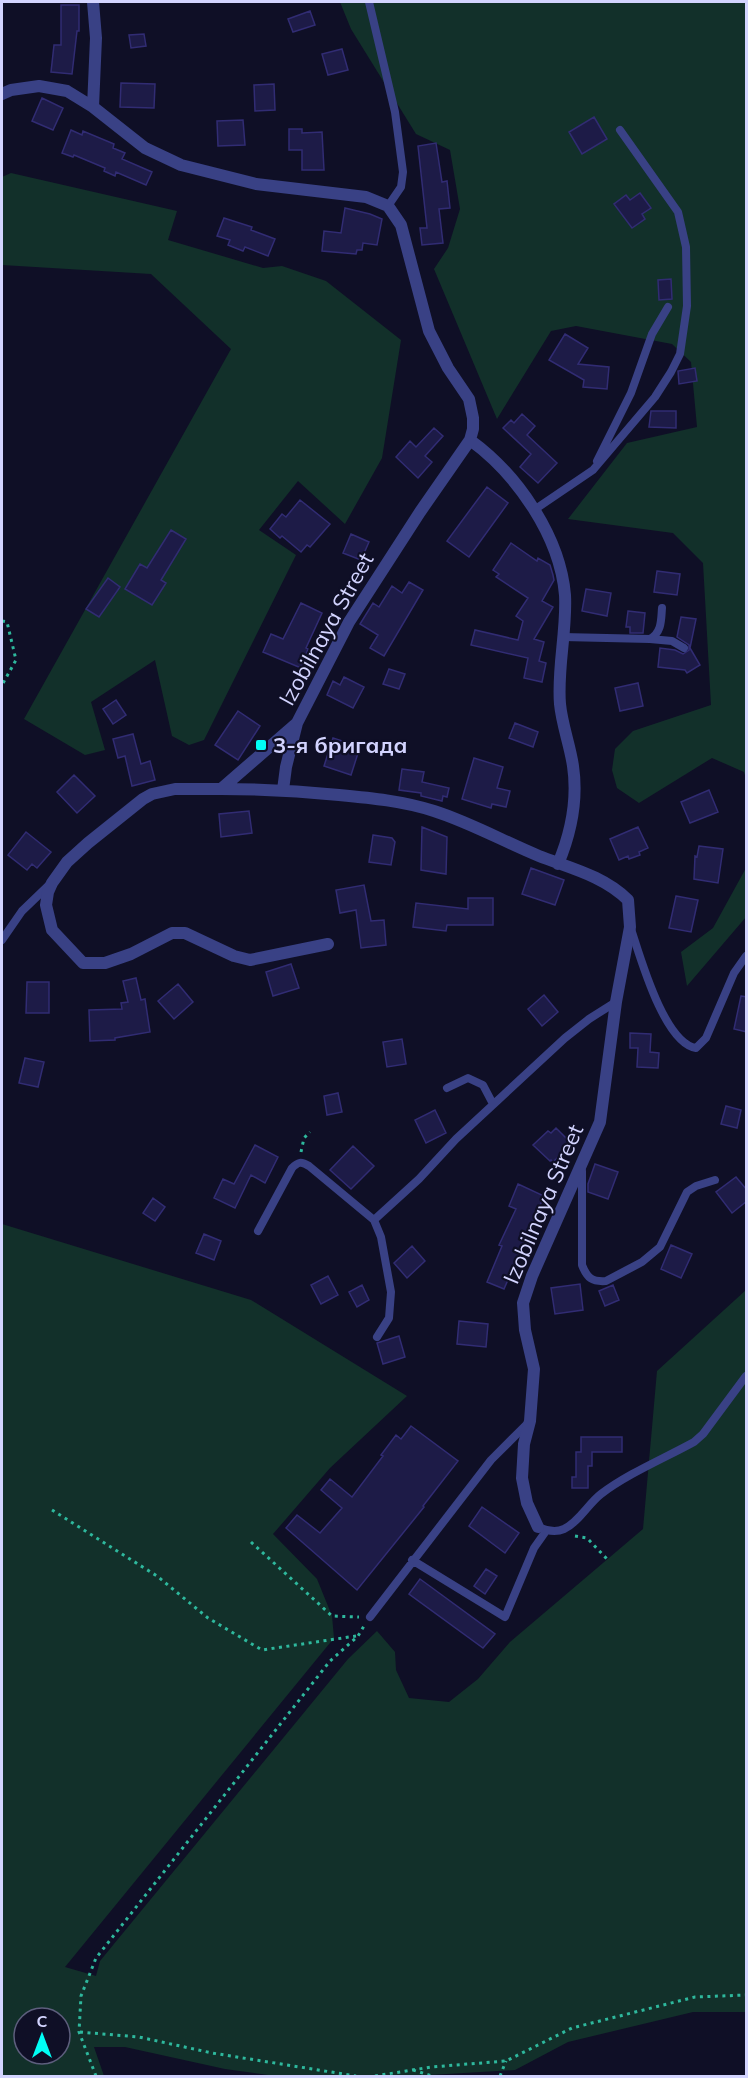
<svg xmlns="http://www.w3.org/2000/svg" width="748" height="2078" viewBox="0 0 748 2078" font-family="Mulish,sans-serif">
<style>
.green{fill:#12302a;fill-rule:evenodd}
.building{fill:#1d1b47;stroke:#312c73;stroke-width:1.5}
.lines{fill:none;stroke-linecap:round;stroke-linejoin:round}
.path{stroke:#2eb89d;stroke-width:3;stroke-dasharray:3 4.5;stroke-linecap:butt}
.service{stroke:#394185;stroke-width:8}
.minor{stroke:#394185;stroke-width:12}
.poi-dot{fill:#00fef5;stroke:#0f0f26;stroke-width:2}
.labels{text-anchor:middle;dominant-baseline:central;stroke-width:4.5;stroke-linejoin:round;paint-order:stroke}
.street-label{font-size:22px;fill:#d3d4ff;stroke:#0f0f26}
.poi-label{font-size:22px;font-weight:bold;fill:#d3d4ff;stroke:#0f0f26;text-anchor:start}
</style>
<rect width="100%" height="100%" fill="#0f0f26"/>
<path class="green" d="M340,2H746V779L744,772L712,758L639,803L617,788L612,770L615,749L633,731L711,705L703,563L673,533L568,519L627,443L697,427L691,362L672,344L576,326L551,331L497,419L434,269L448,248L460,209L450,150L416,134L351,29Z
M11,173L177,211L168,240L263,268L282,266L326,281L401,340L382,458L345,524L298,481L259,530L296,555L204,740L189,745L172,736L155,660L91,702L105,750L85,755L24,719L231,349L151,274L2,265V177Z
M746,868V917L687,986L681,952L713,928Z
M2,1224L251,1300L407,1396L330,1468L273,1534L317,1579L332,1616L334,1638L65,1967L96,1976L100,1961L348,1659L377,1631L395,1652L396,1670L409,1698L449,1702L478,1679L510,1642L643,1529L657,1371L746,1290V2012H693L568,2042L515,2070L413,2076H275L225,2069L125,2047H94L104,2076H2ZM24,2018H60V2054H24Z"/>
<path class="building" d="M61,5H79V31H77L72,74L51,72L54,45H61Z
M310,11L315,25L293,32L288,19Z
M144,34L146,46L131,48L129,35Z
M342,49L348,70L328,75L322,54Z
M121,83L155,84L154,108L120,107Z
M274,84L275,110L255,111L254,85Z
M42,98L63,108L53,130L32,121Z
M594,117L607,139L582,154L569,132Z
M243,120L245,145L218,146L217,121Z
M289,129H302V133L322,132L324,170H302V150H289Z
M71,130L82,135L83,131L114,144L113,148L125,153L122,159L152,172L146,185L116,172L115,176L104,171L105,168L74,155L73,157L62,153Z
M436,143L442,182L447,181L450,208L439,209L443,243L422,245L420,228H427L418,146Z
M640,193L651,208L642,214L645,219L632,228L614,204L626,195L630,200Z
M345,208L370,214L382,219L377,245L363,243L362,250H357L356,254L322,251L324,231L341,233Z
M224,218L252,227L251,230L275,239L268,256L245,247L243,251L228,245L230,240L217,236Z
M671,279L672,299L659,300L658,280Z
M565,334L588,348L578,364L609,367L607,389L583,387L584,380L549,360Z
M695,368L697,381L679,384L678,371Z
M651,411H676V428L649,427Z
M522,414L535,426L527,435L557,463L538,483L520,467L531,454L503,428L511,420L514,423Z
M434,428L443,436L425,456L432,462L418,478L396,457L410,441L416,447Z
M487,487L508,503L469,557L447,541Z
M300,500L330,524L310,547L307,545L301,552L282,536L280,538L270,529L282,514L286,517Z
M171,530L186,539L161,580L166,583L152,605L125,589L140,564L147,568Z
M351,534L369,542L361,560L343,553Z
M511,543L537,561L538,558L550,565L553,575L554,580L542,601L553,607L534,639L544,642L539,661L546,663L542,682L524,678L528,658L471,645L475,630L518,640L523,621L516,616L528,598L496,577L499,574L493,570Z
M657,571L680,574L677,595L654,592Z
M108,578L120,587L99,617L86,609Z
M409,582L423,590L384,656L370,648L378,635L360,624L373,603L379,607L392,586L402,593Z
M586,589L611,593L607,616L582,611Z
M301,603L322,613L306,648L308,649L301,668L263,652L271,634L283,639Z
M628,611L645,613L643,633H630V627H626Z
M681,617L696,619L690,648L700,665L687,673L685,670L658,667L660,648L675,650L683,654L689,650V645L677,637Z
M389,669L405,674L399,689L383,684Z
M344,677L364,687L353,708L327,695L333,681L340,685Z
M638,683L643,706L620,711L615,688Z
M116,700L126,715L113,724L103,709Z
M238,711L260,726L238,760L215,745Z
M515,723L538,732L533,747L509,738Z
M133,734L141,764L150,761L155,780L132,786L125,756L118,758L113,739Z
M333,738L360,747L351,775L324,766Z
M474,758L503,767L497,788L510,791L506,807L492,804L491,808L462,799Z
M402,769L424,772L422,782L449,788L447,797L443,796L442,801L421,796V793L399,790Z
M74,775L95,796L77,813L57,792Z
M709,790L718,812L690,823L681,802Z
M249,811L252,833L221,837L219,814Z
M422,827L447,837L446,874L421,870Z
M638,827L648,848L639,852L640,855L629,859L628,856L619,860L610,839Z
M26,832L51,852L37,868L32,864L27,870L8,855Z
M373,835L392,838L395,842L391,865L369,862Z
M699,846L723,849L718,883L694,879L695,856L697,857Z
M531,868L564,880L555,905L522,894Z
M364,885L371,921L384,920L386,945L361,948L356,910L340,913L336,890Z
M676,896L698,900L691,932L669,928Z
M468,898H493V925H447L446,931L413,927L416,903L468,909Z
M291,964L299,988L273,996L266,972Z
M136,978L141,1000L145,999L150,1032L115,1038V1040L90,1041L89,1010L122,1009L121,1003L128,1002L123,981Z
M27,982H49V1013H26Z
M178,984L193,1002L174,1019L158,1001Z
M544,995L558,1012L542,1026L528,1009Z
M741,996L747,997V1032L734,1029Z
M630,1033L651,1034L650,1052L659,1053L658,1068L637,1067L638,1048H630Z
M402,1039L406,1064L387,1067L383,1042Z
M25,1058L44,1062L38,1087L19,1083Z
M338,1093L342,1112L327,1115L324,1096Z
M726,1106L741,1110L737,1128L721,1124Z
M435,1110L446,1133L426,1143L415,1120Z
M556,1128L572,1144L553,1162L551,1160L550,1161L533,1145L548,1131L551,1133Z
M255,1145L278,1157L265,1183L251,1175L235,1208L214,1198L223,1179L234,1184Z
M353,1146L374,1166L351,1189L330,1170Z
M595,1164L618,1172L608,1199L588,1192V1184Z
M736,1177L747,1190V1201L732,1213L716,1192Z
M518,1184L544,1196L504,1289L487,1282L502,1246L499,1245L516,1209L509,1206Z
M153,1198L165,1207L155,1221L143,1213Z
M204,1234L221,1241L214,1260L196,1253Z
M671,1245L692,1254L681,1278L661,1269Z
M412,1246L425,1261L407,1278L394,1263Z
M328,1276L338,1295L321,1304L311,1285Z
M580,1284L583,1310L555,1314L551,1288Z
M362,1285L369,1300L357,1307L349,1292Z
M613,1285L619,1300L605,1306L599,1291Z
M459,1321L488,1324L486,1347L457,1344Z
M399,1336L405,1357L383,1364L377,1343Z
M411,1426L458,1461L423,1506L424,1507L357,1590L286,1528L297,1515L320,1533L342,1508L321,1490L330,1479L352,1497L383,1456L381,1455L396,1435L401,1439Z
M581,1437H622V1452H592V1466H588V1488H572V1477H576V1452H581Z
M482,1507L519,1533L505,1553L469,1526Z
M486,1569L497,1576L485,1594L474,1586Z
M420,1579L495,1634L483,1648L409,1594Z"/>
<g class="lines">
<path class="path" d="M2,621L7,622L16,660L2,685
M301,1152L304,1138L310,1132
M52,1510L157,1576L208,1618L262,1650L356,1636
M575,1536L587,1538L607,1559
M251,1542L332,1616L359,1617
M80,2032L139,2037L212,2053L356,2076
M413,2070L432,2076
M96,2076L79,2032L81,1996L96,1958L330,1661L358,1636L364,1626
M375,2076L431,2067L506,2061L572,2028L695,1997L746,1995
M500,2076L506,2061"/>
<path class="service" d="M369,2L395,112L403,172L401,187L388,206
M597,461L631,393L652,334L668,307
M534,510L593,470L655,397L671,372L680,354L687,306L686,247L678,212L620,130
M563,637L650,639C662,632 661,620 662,608
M650,639L672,641L684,648
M631,929C640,956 664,1043 696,1048L706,1038L734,973L746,956
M2,940L22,911L48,886
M447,1088L468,1078L483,1085L493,1104
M582,1171V1265C587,1278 592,1282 606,1281L642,1262L660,1247L687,1192L696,1186L715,1180
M374,1220L419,1179L456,1139L565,1038L589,1019L616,1002
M258,1231L292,1168C298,1162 301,1161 309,1166L374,1220L381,1237L391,1292L389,1318L377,1337
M538,1527C547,1531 555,1533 564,1529C579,1522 588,1504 601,1494C629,1473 663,1459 694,1442L703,1434L746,1376
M412,1560L505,1617L534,1548L546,1531
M370,1617L491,1460L527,1424"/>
<path class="minor" d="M93,2L96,38L93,107
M2,94L11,90L39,86L67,91L93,107L145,148L181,165L256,184L366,197L388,206L401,225L429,331L448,368L469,399L473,418V429L470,440L420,512L349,622L297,723L286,767L283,790
M470,440C517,474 560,536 565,595C567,631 557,668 560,704C562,725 570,745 573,766C578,800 571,833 558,864
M297,723L221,789H175L152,794L143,799L88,843L67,862L52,883L48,892L46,905L52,930L83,963H105L131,954L172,933H185L234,956L250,960L328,944
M221,789C261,789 300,791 339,795C371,798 403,801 434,811C469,822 505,842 539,856C570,868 604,876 628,900L630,927L616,1002L600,1122L532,1276L523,1303L525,1330L534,1369L530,1421L524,1444L522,1478L527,1503L538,1527"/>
</g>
<rect class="poi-dot" x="255" y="739" width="12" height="12" rx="3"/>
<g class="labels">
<g class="street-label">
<text transform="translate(326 629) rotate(-61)">Izobilnaya Street</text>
<text transform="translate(543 1204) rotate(-67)">Izobilnaya Street</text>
</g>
<g class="poi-label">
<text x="273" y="745">3-я бригада</text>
</g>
</g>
<rect width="748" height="2078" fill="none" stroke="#d3d4ff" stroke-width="6"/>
<g transform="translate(42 2036)"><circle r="28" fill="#0f0f26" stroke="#5d5e7d" stroke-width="1.5"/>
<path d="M0-4.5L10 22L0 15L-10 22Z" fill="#00fef5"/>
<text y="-9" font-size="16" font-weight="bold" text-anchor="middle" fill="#d3d4ff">С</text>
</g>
</svg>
